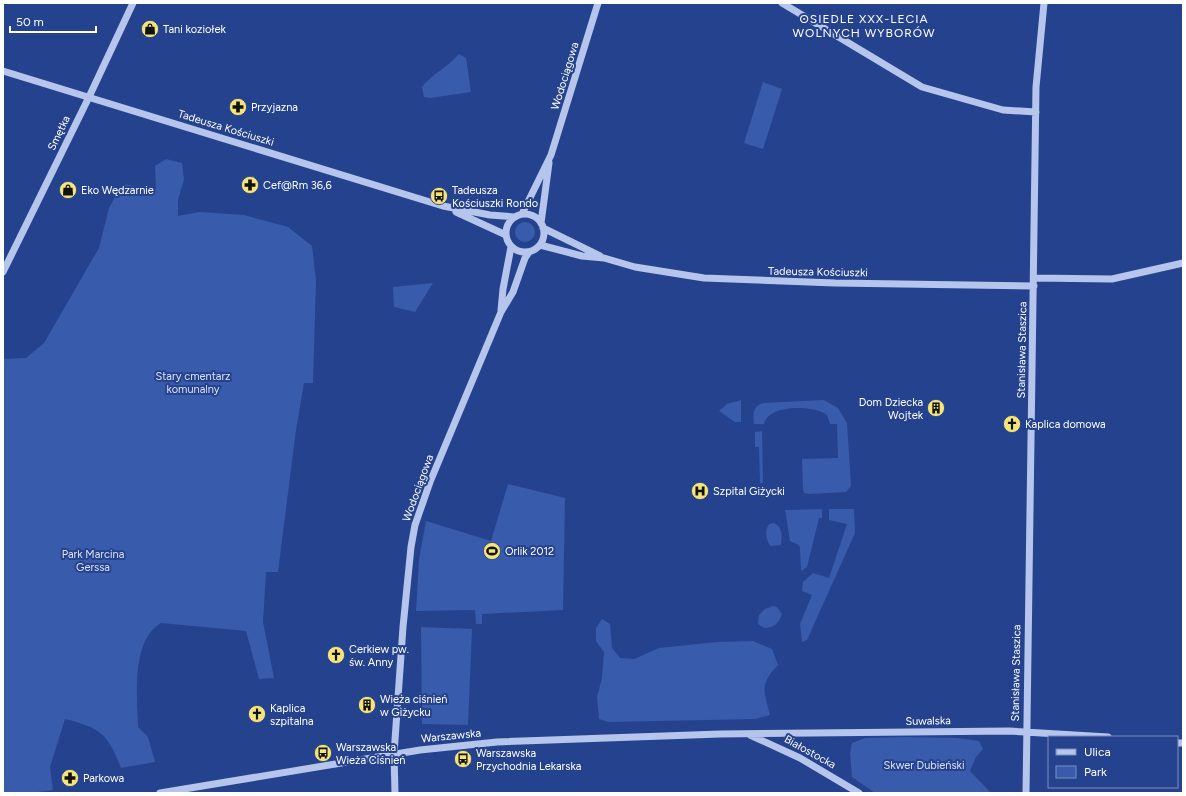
<svg xmlns="http://www.w3.org/2000/svg" width="1186" height="796" viewBox="0 0 1186 796" font-family="Figtree,sans-serif">
<style>
.green{fill:#395bab}
.lines{fill:none;stroke-linecap:round;stroke-linejoin:round}
.minor{stroke:#b5c5eb;stroke-width:7}
.labels{text-anchor:middle;dominant-baseline:central;stroke-width:4;stroke-linejoin:round;paint-order:stroke}
.poi-label{font-size:11px;fill:#fff;stroke:#25428e;text-anchor:start}
.street-label{font-size:11px;fill:#fff;stroke:#25428e}
.park-label{font-size:11px;fill:#dae3f8;stroke:#25428e}
.neighbourhood-label{font-size:12px;letter-spacing:1px;fill:#fff;stroke:#25428e}
</style>
<rect width="100%" height="100%" fill="#25428e"/>
<path class="green" d="M459,54L466,58L471,92L430,98L424,97L422,87C432,74 448,67 459,54Z
M763,82L782,89L763,149L744,143Z
M166,159L182,163L184,179L178,200V216L199,212L244,215L288,227L312,246L316,280L313,383H304L296,430L278,572H266L263,622L274,678L259,679L246,631L161,623C131,640 137,697 138,727L148,737L155,762L121,768C108,734 101,728 65,719L50,767L53,790L30,793H3V359L26,358L44,343L99,248L109,208L122,184L156,189L155,166Z
M515 232a10 10 0 1 1 20 0a10 10 0 1 1-20 0Z
M433,283L415,312L394,307L393,287Z
M741,400V422H735L719,411L727,404Z
M824,400L838,408L847,423L851,486L846,492L809,494L804,493L803,489L802,459L838,458L837,424H830L827,415C814,405 768,404 764,424H754C753,415 752,406 763,403Z
M762,431L763,483H760L759,447H755V432Z
M508,484L565,498L563,610L482,614V624H476L475,610L416,611L419,560L426,521L491,541Z
M822,509V518H819L807,567L801,571L800,548L799,545L790,541L785,510Z
M829,509H854L855,533L807,640L802,642L800,624L812,595L802,591L803,582L813,573L829,578L847,524L829,520Z
M774,523C783,527 782,537 781,545L770,546C766,538 764,532 769,524Z
M773,606L777,607L782,614C779,623 774,628 764,628L758,624L759,615L765,609Z
M602,619L610,624L612,648L620,658L634,659L659,648L717,642L753,641L772,649L778,665C759,685 764,690 770,715L755,719L608,722L599,719L597,697L602,678L604,652L596,641V628Z
M421,627L472,629L468,725L422,724Z
M904,737L957,738L979,741L983,749L976,757L970,771L990,792L999,793H875L852,777L850,753L852,743L865,738Z"/>
<g class="lines">
<path class="minor" d="M782,3L922,87L1003,110L1036,112
M3,71L443,206L490,215L515,217
M456,212L506,235
M522,214L551,155L598,3
M506 233a19 19 0 1 1 38 0a19 19 0 1 1-38 0Z
M541,223L549,163
M543,228L600,256
M540,245L582,256L604,258L635,267L704,278L835,283L1034,286
M3,272L89,97L133,3
M1034,278L1112,279L1183,263
M501,310L503,289L511,247
M750,735L800,758L859,793
M1177,743H1183
M160,793L420,750L497,742L720,734L1009,731L1108,737
M395,793L394,754L403,627L411,547L415,525L430,482L501,312L513,292L525,258L529,252
M1026,793L1036,87L1044,3"/>
</g>
<defs>
<symbol id="shop-disc" viewBox="-11 -11 22 22"><circle r="9.5" fill="#f5e579" stroke="#25428e"/><path d="M-5-2.5h2.3a2.7 3.5 0 0 1 5.4 0H5L5.5 6h-11ZM-1.5-2.5h3a1.5 2.3 0 0 0-3 0Z" fill="#111"/></symbol>
<symbol id="pharmacy-disc" viewBox="-11 -11 22 22"><circle r="9.5" fill="#f5e579" stroke="#25428e"/><path d="M-2-6h4v4h4v4h-4v4h-4v-4h-4v-4h4Z" fill="#111"/></symbol>
<symbol id="bus-disc" viewBox="-11 -11 22 22"><circle r="9.5" fill="#f5e579" stroke="#25428e"/><path d="M-5-6H5V4H4V6H2V4H-2V6H-4V4H-5ZM-3.5-4V0h7V-4ZM-3.5 1.2v1.5H-2V1.2ZM2 1.2v1.5H3.5V1.2Z" fill="#111"/></symbol>
<symbol id="building-disc" viewBox="-11 -11 22 22"><circle r="9.5" fill="#f5e579" stroke="#25428e"/><path d="M-4-6H4V6H1V3H-1V6H-4ZM-2.5-4.3h1.7v1.8h-1.7ZM.8-4.3h1.7v1.8H.8ZM-2.5-1h1.7V.8h-1.7ZM.8-1h1.7V.8H.8Z" fill="#111"/></symbol>
<symbol id="church-disc" viewBox="-11 -11 22 22"><circle r="9.5" fill="#f5e579" stroke="#25428e"/><path d="M-1.2-6h2.4v3.5h3.3v2.4h-3.3V6h-2.4V-.1h-3.3v-2.4h3.3Z" fill="#111"/></symbol>
<symbol id="hospital-disc" viewBox="-11 -11 22 22"><circle r="9.5" fill="#f5e579" stroke="#25428e"/><path d="M-5-5h3v3.5h4V-5h3V5h-3V1.5h-4V5h-3Z" fill="#111"/></symbol>
<symbol id="stadium-disc" viewBox="-11 -11 22 22"><circle r="9.5" fill="#f5e579" stroke="#25428e"/><path d="M0-5a6.5 5 0 1 0 0 10a6.5 5 0 1 0 0-10ZM-3.5-1.8h7v3.6h-7Z" fill="#111"/></symbol>
</defs>
<g fill-rule="evenodd">
<use href="#shop-disc" x="140" y="19" width="20" height="20"/>
<use href="#pharmacy-disc" x="228" y="97" width="20" height="20"/>
<use href="#pharmacy-disc" x="240" y="175" width="20" height="20"/>
<use href="#shop-disc" x="58" y="180" width="20" height="20"/>
<use href="#bus-disc" x="429" y="186" width="20" height="20"/>
<use href="#building-disc" x="926" y="398" width="20" height="20"/>
<use href="#church-disc" x="1002" y="414" width="20" height="20"/>
<use href="#hospital-disc" x="690" y="481" width="20" height="20"/>
<use href="#stadium-disc" x="482" y="541" width="20" height="20"/>
<use href="#church-disc" x="326" y="645" width="20" height="20"/>
<use href="#building-disc" x="357" y="695" width="20" height="20"/>
<use href="#church-disc" x="247" y="704" width="20" height="20"/>
<use href="#bus-disc" x="313" y="743" width="20" height="20"/>
<use href="#bus-disc" x="453" y="749" width="20" height="20"/>
<use href="#pharmacy-disc" x="60" y="768" width="20" height="20"/>
</g>
<g class="labels">
<g class="poi-label">
<text x="163" y="29">Tani koziołek</text>
<text x="251" y="107">Przyjazna</text>
<text x="263" y="185">Cef@Rm 36,6</text>
<text x="81" y="190">Eko Wędzarnie</text>
<text x="452" y="190">Tadeusza<tspan x="452" dy="13">Kościuszki Rondo</tspan></text>
<text x="923" y="402" text-anchor="end">Dom Dziecka<tspan x="923" dy="13">Wojtek</tspan></text>
<text x="1025" y="424">Kaplica domowa</text>
<text x="713" y="491">Szpital Giżycki</text>
<text x="505" y="551">Orlik 2012</text>
<text x="349" y="649">Cerkiew pw.<tspan x="349" dy="13">św. Anny</tspan></text>
<text x="380" y="699">Wieża ciśnień<tspan x="380" dy="13">w Giżycku</tspan></text>
<text x="270" y="708">Kaplica<tspan x="270" dy="13">szpitalna</tspan></text>
<text x="336" y="747">Warszawska<tspan x="336" dy="13">Wieża Ciśnień</tspan></text>
<text x="476" y="753">Warszawska<tspan x="476" dy="13">Przychodnia Lekarska</tspan></text>
<text x="83" y="778">Parkowa</text>
</g>
<g class="street-label">
<text transform="translate(565 76) rotate(-73)">Wodociągowa</text>
<text transform="translate(226 128) rotate(17)">Tadeusza Kościuszki</text>
<text transform="translate(59 133) rotate(-64)">Smętka</text>
<text transform="translate(818 272) rotate(1)">Tadeusza Kościuszki</text>
<text transform="translate(1022 350) rotate(-89)">Stanisława Staszica</text>
<text transform="translate(418 488) rotate(-70)">Wodociągowa</text>
<text transform="translate(1016 673) rotate(-89)">Stanisława Staszica</text>
<text transform="translate(928 721) rotate(-1)">Suwalska</text>
<text transform="translate(451 736) rotate(-6)">Warszawska</text>
<text transform="translate(810 752) rotate(29)">Białostocka</text>
</g>
<g class="park-label">
<text x="193" y="376">Stary cmentarz<tspan x="193" dy="13">komunalny</tspan></text>
<text x="93" y="554">Park Marcina<tspan x="93" dy="13">Gerssa</tspan></text>
<text x="924" y="765">Skwer Dubieński</text>
</g>
<g class="neighbourhood-label">
<text x="864" y="19">OSIEDLE XXX-LECIA<tspan x="864" dy="14">WOLNYCH WYBORÓW</tspan></text>
</g>
</g>
<rect width="1186" height="796" fill="none" stroke="#ffffff" stroke-width="8"/>
<rect x="1048" y="736" width="130" height="52" fill="#25428e" stroke="#7c8ebb"/>
<rect x="1056" y="749" width="20" height="6" fill="#b5c5eb" stroke="#7c8ebb"/>
<text x="1084" y="756" font-size="12" fill="#ffffff">Ulica</text>
<rect x="1056" y="766" width="20" height="12" fill="#395bab" stroke="#7c8ebb"/>
<text x="1084" y="776" font-size="12" fill="#ffffff">Park</text>
<path d="M10 26v6h86v-6" fill="none" stroke="#ffffff" stroke-width="2"/>
<text x="16" y="26" font-size="12" fill="#ffffff" stroke="#25428e" stroke-width="3" paint-order="stroke">50 m</text>
</svg>
